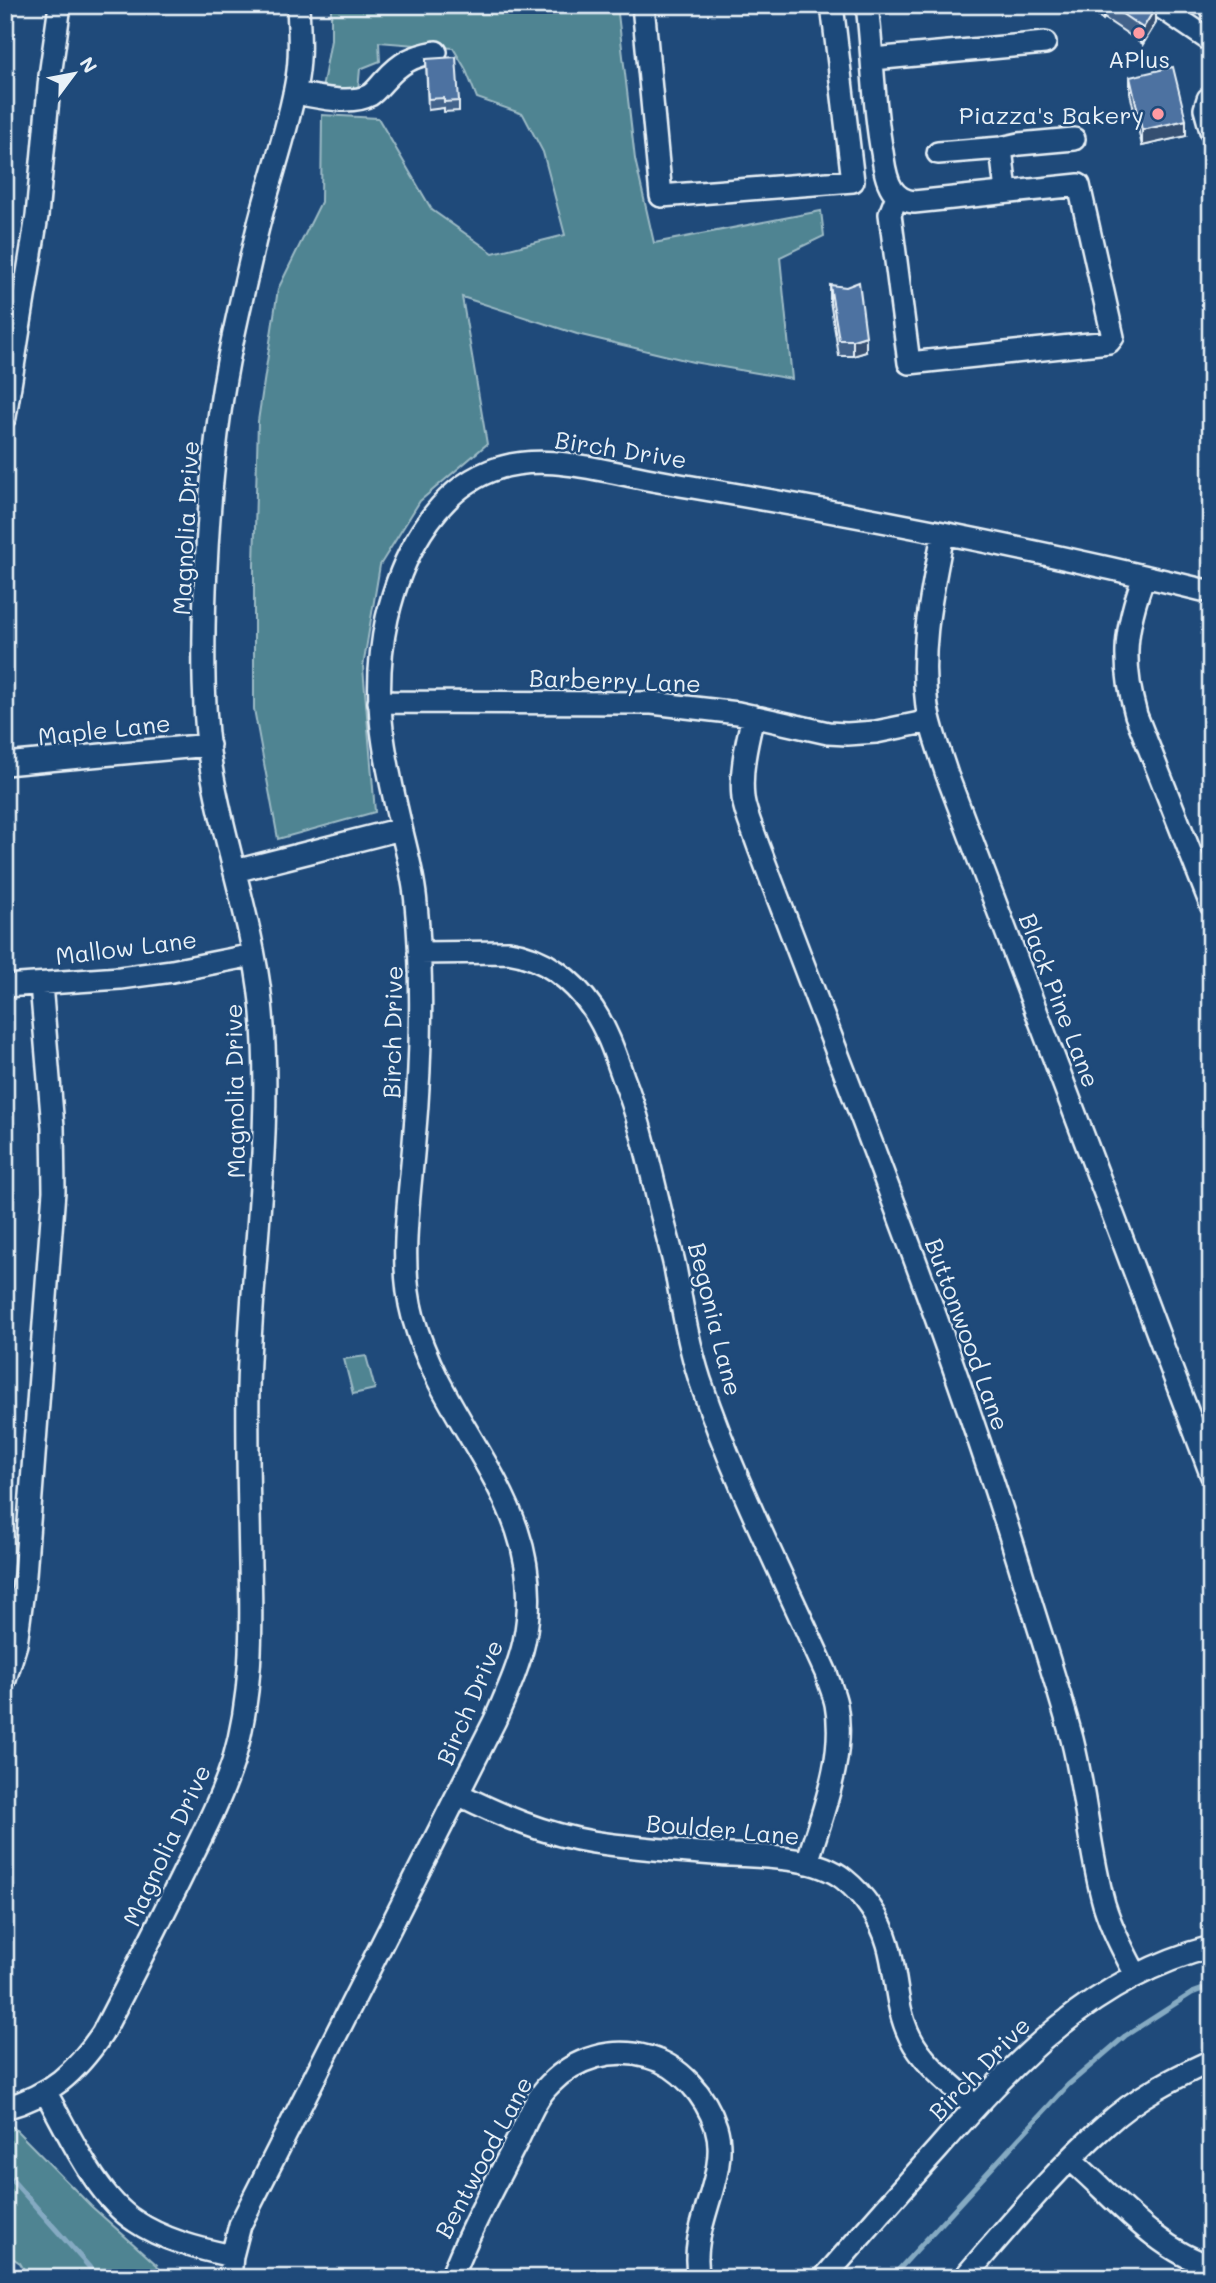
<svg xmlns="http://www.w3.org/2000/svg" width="1216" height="2283" viewBox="0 0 1216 2283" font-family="Mali,sans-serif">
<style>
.green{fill:#4f8492;stroke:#9cbac5;stroke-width:2}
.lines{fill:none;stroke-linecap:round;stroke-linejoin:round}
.stream{stroke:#85aac2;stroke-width:5}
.minor-casing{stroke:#e8f1f8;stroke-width:26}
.minor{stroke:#1f4a7a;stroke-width:21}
.wall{fill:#42628a;stroke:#e8f1f8;stroke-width:2}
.shaded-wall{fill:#365071;stroke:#e8f1f8;stroke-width:2}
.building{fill:#4d72a1;stroke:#e8f1f8;stroke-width:2}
.poi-dot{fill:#ff9aa2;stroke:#1f4a7a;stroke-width:2.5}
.labels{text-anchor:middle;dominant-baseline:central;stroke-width:5;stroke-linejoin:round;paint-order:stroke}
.poi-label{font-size:24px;fill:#e8f1f8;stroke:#1f4a7a}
.street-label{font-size:24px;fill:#e8f1f8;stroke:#1f4a7a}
</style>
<rect width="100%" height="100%" fill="#1f4a7a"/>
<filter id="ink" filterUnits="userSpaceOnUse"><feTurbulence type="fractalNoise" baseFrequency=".0143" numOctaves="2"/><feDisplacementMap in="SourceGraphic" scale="14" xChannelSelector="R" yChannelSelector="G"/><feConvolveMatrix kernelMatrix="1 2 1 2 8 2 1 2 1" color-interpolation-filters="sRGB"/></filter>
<g filter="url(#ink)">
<path class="green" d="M331,5H617L635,159L654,243L821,211L824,236L780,257L792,379L693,362L577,334L462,297L487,444L420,501L380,565L363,667L375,812L278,839L254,709V565L258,421L278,289L321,202L322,115L378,118L432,210L493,253L565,235L543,152L523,114L477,98L465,68L453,48L379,42L380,61L360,69L358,90L322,89L331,40Z
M366,1356L375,1389L353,1394L344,1359Z
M5,2126L13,2127L91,2206L157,2265L164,2278H29L20,2263L5,2253Z"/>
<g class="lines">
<path class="stream" d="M5,2172L99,2278
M891,2278L1068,2085L1125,2036L1192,1993L1211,1986"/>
<defs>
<path id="minor" d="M643,5L661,196L853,181L832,5
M867,5C873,54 873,104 882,152C884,164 885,178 892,189C897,197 905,201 914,202L1079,185L1113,337L1109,342L909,363L890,214L897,196
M1158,5L1211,41
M873,59L1045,43
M294,93C316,96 349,106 370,95C375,92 381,84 385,80C401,62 413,56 436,52
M1211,98L1208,99L1205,109L1211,131
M938,153L1001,148
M1006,192L1001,148L1019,144L1074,139
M5,417L37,216L50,76L60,5
M943,534C932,593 919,646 927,707C931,730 940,753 947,775L1211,1474
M1144,576C1125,628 1121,661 1136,715L1211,905
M379,702L652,703L738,713L828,733L847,734L876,732L930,721
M753,716C747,742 740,770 743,798C745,813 753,830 758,845C848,1084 944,1322 1020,1567C1037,1624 1057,1682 1072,1739C1086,1794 1089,1850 1104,1904C1112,1930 1124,1952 1136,1975
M5,764L209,745
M235,871L401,829
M419,953L508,952C544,957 573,980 593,1009C607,1030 615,1054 623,1077C639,1117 648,1158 658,1200C663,1222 670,1244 675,1267C682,1305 688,1343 700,1380C734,1481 783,1577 826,1673C829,1683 834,1694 836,1704C846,1757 822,1813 807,1863
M5,986L120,978L172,971L253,955
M5,1680L16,1644L25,1575L54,1191L53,1127L41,984
M458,1794C502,1816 544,1834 593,1842C633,1848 674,1851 714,1854C752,1857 813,1854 844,1879C864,1895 881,1919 888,1944C897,1974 895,2007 910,2037C924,2065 952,2085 975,2106
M46,2093C69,2133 96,2196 135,2221C163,2240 199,2249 232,2256
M5,2108C51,2095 75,2073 102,2034C129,1982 156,1929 182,1876C200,1839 220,1802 233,1762C252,1698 252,1631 250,1565C249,1506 247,1447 248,1388C251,1259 274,1131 261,1002C253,926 227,853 213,778C202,719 203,650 205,590C208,514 214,437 228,362C236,321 246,280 255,240C267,186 288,133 297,78C301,54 299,30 298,5
M1070,2159C1113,2196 1156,2250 1211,2266
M230,2278L232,2256L240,2225L495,1720C506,1694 518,1669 524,1642C552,1507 446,1436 413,1317C398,1263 410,1196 414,1142C421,1063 424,983 416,904C414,876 406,850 400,823C383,751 371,692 387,618C400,561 432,494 490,471C535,453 587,467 632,476C656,481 680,485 704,489C874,518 1043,551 1211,592
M451,2278C469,2231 493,2188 516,2143C526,2124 534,2099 550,2084C575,2058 613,2047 648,2057C680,2065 706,2096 716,2127C731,2176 687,2227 699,2278
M824,2278C862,2235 899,2192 937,2150C1015,2061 1092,1978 1211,1947
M964,2278C1009,2226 1054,2171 1106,2125C1136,2097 1174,2078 1211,2061"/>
</defs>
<use href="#minor" class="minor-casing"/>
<use href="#minor" class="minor"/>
</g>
<path class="wall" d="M1084,5H1153L1156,23L1143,44L1104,18L1103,20Z
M426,59L459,101V111L444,112V108L428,110Z
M1130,77L1186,136L1142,146L1130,93Z
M830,285L866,352L853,356H839L830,301Z"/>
<path class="shaded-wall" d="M1103,5H1104V18L1103,20Z
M1156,7V23L1143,44V28Z
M1186,120V136L1142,146V130Z
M866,336V352L853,356V340Z"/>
<path class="building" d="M1109,5H1153L1156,7L1143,28Z
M456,57L459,101L444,102V98L428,99L426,59Z
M1173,67L1186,120L1142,130L1130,77Z
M859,282L866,336L853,340H839L830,285L846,287Z"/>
</g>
<g class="poi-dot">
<circle cx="1139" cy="33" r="7"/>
<circle cx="1158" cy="114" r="7"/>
</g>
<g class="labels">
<g class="poi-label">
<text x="1139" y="58">APlus</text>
<text x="1144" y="114" text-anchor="end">Piazza's Bakery</text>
</g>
<g class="street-label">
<text transform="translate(621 449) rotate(9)">Birch Drive</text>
<text transform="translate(185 528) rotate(-87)">Magnolia Drive</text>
<text transform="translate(615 680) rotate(2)">Barberry Lane</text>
<text transform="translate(104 729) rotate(-6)">Maple Lane</text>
<text transform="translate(126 947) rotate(-7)">Mallow Lane</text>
<text transform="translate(1060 1000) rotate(69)">Black Pine Lane</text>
<text transform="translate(392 1032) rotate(-89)">Birch Drive</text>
<text transform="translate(234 1091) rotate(-91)">Magnolia Drive</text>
<text transform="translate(716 1319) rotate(76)">Begonia Lane</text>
<text transform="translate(968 1334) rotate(70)">Buttonwood Lane</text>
<text transform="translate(469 1702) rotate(-67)">Birch Drive</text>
<text transform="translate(723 1829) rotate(5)">Boulder Lane</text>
<text transform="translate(166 1845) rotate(-65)">Magnolia Drive</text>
<text transform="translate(979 2068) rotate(-46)">Birch Drive</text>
<text transform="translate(483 2157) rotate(-62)">Bentwood Lane</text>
</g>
</g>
<rect width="1216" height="2283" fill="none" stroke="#1f4a7a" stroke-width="28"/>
<rect x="14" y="14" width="1188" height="2255" fill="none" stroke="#e8f1f8" stroke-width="2.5" filter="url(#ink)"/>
<g transform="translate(74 74) rotate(58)" stroke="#1f4a7a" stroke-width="5" paint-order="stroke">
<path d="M0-5L12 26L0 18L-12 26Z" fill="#e8f1f8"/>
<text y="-10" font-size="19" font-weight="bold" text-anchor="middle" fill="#e8f1f8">N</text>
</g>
</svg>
